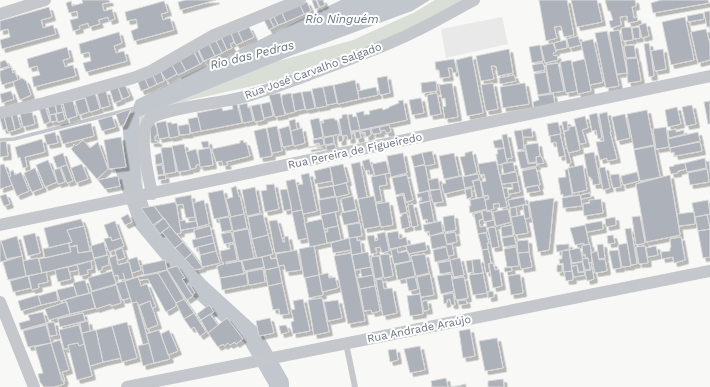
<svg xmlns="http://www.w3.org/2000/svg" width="710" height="387" viewBox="0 0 710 387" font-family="'Work Sans',sans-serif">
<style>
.built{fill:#e9e9e9}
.green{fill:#d9dfd7}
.water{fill:#c1c7cd}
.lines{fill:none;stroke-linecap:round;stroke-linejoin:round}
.stream{stroke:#c1c7cd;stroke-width:3.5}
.river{stroke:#c1c7cd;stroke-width:20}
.building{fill:#adb2ba;stroke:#dadad8;filter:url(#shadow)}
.service{stroke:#c4c7cb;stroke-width:6}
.minor{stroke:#c4c7cb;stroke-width:12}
.labels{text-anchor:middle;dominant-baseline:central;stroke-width:4;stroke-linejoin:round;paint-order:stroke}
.street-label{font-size:11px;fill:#697386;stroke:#fff}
.water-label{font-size:12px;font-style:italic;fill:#657381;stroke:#fff}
</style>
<defs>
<filter id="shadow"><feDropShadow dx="3.5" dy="3.5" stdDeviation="0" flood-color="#0004"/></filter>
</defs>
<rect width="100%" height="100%" fill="#f8f9f6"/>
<path class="built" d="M502,17L508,44L446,58L441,29Z"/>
<path class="green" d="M435,0H461L415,28L270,82L190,100L152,113L140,126L143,187L135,188L132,127L140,108L215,74L286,59L353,40L415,12Z"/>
<path class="water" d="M341,0H430L412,11L293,55L139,117L141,187L126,190L123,129L136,100Z"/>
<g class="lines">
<path class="stream" d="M0,140L14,139L135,108"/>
<path class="river" d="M126,163L125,168L144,222L198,287L252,336L279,383V387"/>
</g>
<path class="building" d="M82,0H109L110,2L102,4L104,11L112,9L115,19L109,21L108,17L98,20L100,24L89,27L88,23L79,26L80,29L73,31L70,20L78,18L77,11L69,13L66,3L71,1L72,6L83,3Z
M186,0H216L180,10L178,2Z
M312,0H316L319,8L315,9Z
M317,0H323L325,5L320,7Z
M539,0H567L574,35L564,37L561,26L554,27L557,38L546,41Z
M571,0H597L602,22L577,27Z
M605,0H635L636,6L632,7L634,18L637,17L638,21L628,23L627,16L620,17L621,25L611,28L609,21L613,20L610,11H608Z
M661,0H708L709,3L653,13L651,3Z
M164,1L168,12L161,14L163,20L170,18L174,30L134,41L131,31L138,28L136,19L127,21L125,12Z
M307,2L311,11L304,14L300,5Z
M300,5L304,14L286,22L282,13Z
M49,7L52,17L41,20L43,28L53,25L56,34L2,49L0,40L10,37L8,29L0,31V21Z
M710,11V29V27H707L704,12Z
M282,13L286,22L278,25L274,17Z
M703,13L704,19L688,22L687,16Z
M274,17L278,25L274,27L270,19Z
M685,17L694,60L671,65L662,22Z
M269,18L274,27L269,30L264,20Z
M646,23L649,36L642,38L639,25Z
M249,27L254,37L243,42L238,32Z
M631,27L633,40L623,41L621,28Z
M639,27L640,38L634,39L632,28Z
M706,29L710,44V60L698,63L691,32Z
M619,30L627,73L617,74L609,32Z
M238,31L243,42L236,45L231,34Z
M607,31L619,86L606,88L595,33Z
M119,32L122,43L114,46L116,53L124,51L127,61L86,72L83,63L91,61L89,52L81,54L79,44Z
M231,33L234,42L230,44L232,48L227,50L221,37Z
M578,36L581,45L569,48L567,39Z
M222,38L227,50L222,53L216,41Z
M593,39L603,82L590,85L581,42Z
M566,40L567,48L556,50L554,43Z
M216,41L222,53L215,56L209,44Z
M209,43L215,56L204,61L198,48Z
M553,43L556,52L553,53L554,56L557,55L558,60L545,63L541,46Z
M649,43L654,76L649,77L644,44Z
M540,45L543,61L532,63L529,47Z
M634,45L636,57L626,58L624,46Z
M67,47L70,58L63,60L65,67L73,65L76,76L34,87L32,77L40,75L37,66L29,68L27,59Z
M197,49L203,62L200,64L194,51Z
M509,49L513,73L498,76L496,66H491L494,79L481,81L476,56Z
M663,49L666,69L655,71L651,51Z
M193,51L200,64L186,71L180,60Z
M472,56L483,113L467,116L456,60Z
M637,58L641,81L628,83L627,75L628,74L626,59Z
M454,59L457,72L453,73L452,68H448L450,77L440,78L439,70H436L435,62Z
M585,59L591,91L578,94L572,62Z
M5,60L9,66L0,69V62Z
M180,60L186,71L178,75L172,65Z
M571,60L577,91L566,93L560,62Z
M543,63L545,70L534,72L532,65Z
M558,63L564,91L551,93L546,65Z
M172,65L177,74L166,80L161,72Z
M11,67L13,73L15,72L18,80L2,85L0,77V71Z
M161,72L164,81L157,84L153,76Z
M546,72L550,93L538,95L534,74Z
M514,75L516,81L500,84L499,78Z
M153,76L157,84L149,88L145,79Z
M387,76L390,93L380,95L377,78Z
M22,78L26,81L31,95L20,100L13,82Z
M145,79L149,88L141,91L138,82Z
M355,80L359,99L338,104L334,85Z
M436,81L437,91L422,93L421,83Z
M452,83L458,117L445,119L443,107L446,106L445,98L442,99L439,85Z
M493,83L498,109L486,111L481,85Z
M525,83L529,104L503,108L500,87Z
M125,85L130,96L123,99L118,87Z
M333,85L337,103L327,105L323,87Z
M118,87L122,100L114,103L110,90Z
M323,87L327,106L316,108L312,89Z
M376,87L378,95L359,99L358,91Z
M11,91L14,99L2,103L0,94Z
M106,91L110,106L101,108L97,93Z
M311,91L315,108L306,110L302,92Z
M301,92L305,109L295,111L292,94Z
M95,93L100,109L90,112L85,96Z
M280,93L285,115L275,117L269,95Z
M291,93L295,112L286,114L282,103V95Z
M437,93L441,114L430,116L427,95Z
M553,94L555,105L534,108L533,102L539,100L538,96Z
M85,98L89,112L79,115L75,101Z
M421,98L424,113L412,115L409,100Z
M403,100L407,120L360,130L356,113L364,111V115L370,114L369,111L382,108L383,110L389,108V107L399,103L398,101Z
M60,101L63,112L57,113L55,102Z
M73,101L77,116L67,119L63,103Z
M710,101V124H708L704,102Z
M270,102L273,116L264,118L261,104Z
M54,103L57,113L50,115L47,104Z
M247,103L248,108L250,107L253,121L243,123L239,105Z
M237,104L242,123L201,131L197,113L222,108L223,111L233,109L232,105Z
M260,104L264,120L255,122L251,106Z
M692,105L696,124L686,126L682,107Z
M45,106L50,122L44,124L39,108Z
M677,107L681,124L668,127L665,110Z
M131,109L124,125L120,126L116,114Z
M647,110L654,145L634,149L627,114Z
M32,112L35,124L23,127L20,114Z
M63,112L65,120L58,122L56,114Z
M607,112L611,132H610L617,159L607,161V158L600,160L596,142L604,141L599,114Z
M597,113L602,138L598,139L596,130L592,131L589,115Z
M17,114L21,128L15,130L12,115Z
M55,114L57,121L51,122L50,115Z
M347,114L352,139L348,140L347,135L342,136L339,119L342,118V115Z
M352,114L353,117L357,116L360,130L351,131L348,115Z
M625,114L630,138L617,141L612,117Z
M11,115L15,130L8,132L4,117Z
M112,116L116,127L102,131L98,120Z
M585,116L588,128L582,130L586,143L580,144L574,119Z
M4,117L7,129L3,130L0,118Z
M198,117L201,131L191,133L188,119Z
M319,118L323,137L314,139L310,120Z
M334,118L335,120H337L340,134L324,137L321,123H324L323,120Z
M295,119L297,129L291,131L289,121Z
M166,121L169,137L159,139L156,123Z
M567,121L568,130L564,131L562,122Z
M171,122L172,124L177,123L179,136L170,138L167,123Z
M558,122L561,134L549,136L547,124Z
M91,123L94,136L63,144L59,131Z
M154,123L157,129V136H155V141H158V143H151L150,128Z
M189,124L190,134L180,135L178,126Z
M389,125L391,132L386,133L385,130L380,131V127Z
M277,126L282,151L272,153L267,128Z
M289,126L293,145L283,147L279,129Z
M575,126L580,150L568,153L564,132L569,130V127Z
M379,127L381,133L373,134L371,129Z
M666,127L669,147L656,149L653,129Z
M266,128L272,156L260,158L254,131Z
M302,128L305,143L294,146L291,131Z
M531,128L533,137H523L522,130Z
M370,129L371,135L366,137L365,132L361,133V131Z
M676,129V132L684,130V134L669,138L668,131Z
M522,130L524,149L518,150L514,131Z
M359,131L361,138L356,139L355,133L352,134V133Z
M55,132L58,143L47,145L44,135Z
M698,132L700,141L670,148L668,139Z
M507,134L512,158L506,159L502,135Z
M560,134L565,156L559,157L556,142L551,143L550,136Z
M342,135L343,141L339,142L338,136Z
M333,136L334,143L325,145L324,138Z
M121,137L126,167L109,169L104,140Z
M323,138L324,145L308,148V147L320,145L319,143L314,144L313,140Z
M42,139L45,152L25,157L27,167L23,168L20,157L18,158L15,147Z
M502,139L504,148H495L493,141Z
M83,140L90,148L98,142L108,169L97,179L71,149L74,146L73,145L74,144L76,146Z
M243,140L244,143L246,142L250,156L226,162L228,165L223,166L222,161L216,162L212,149L240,143V141Z
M6,141L8,156L0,157V142Z
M208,141L209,147L203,148L201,142Z
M700,142L702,151L675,156L674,152L671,153L670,148Z
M538,143L540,156L536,157V162L529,163L525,145Z
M184,144L190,170L178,172L172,146Z
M335,144L336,149L327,151L326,146Z
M654,146L660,177L640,181L634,150Z
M172,147L176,172L165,174L161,148Z
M210,148L213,165L200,167L198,150Z
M504,148L507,162L498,165L496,154H498L497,150Z
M567,148L571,163L567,164L564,149Z
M196,149L200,164L196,165V168L191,169L186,152Z
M432,151L435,164L425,166L422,153Z
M472,151L477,173L465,176L460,157L465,156V153Z
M525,151L528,164L536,163L537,166L521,169L517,152Z
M594,152L600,184L593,185L592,179H591L590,177H588L584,154Z
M63,153L67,165L57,168L53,157Z
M161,153L163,163L156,165L155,155Z
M403,153L407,173L391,177L387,156Z
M422,153L425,164L414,167L411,156Z
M454,153L459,176L444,179L439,156Z
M541,156L544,163L537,164L536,157Z
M705,158L706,168L687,172L685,163Z
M369,159L374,174L370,175L369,170L365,171L362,161Z
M48,160L57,182L45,187L36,165Z
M386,161L389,173L375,176L372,164Z
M496,161L507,207L500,208L499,203L493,204L494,209L487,211L485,200L489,199L488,195L484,196L481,182L486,181L484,174L480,175L478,164Z
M360,162L367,197L358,199L351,164Z
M513,162L515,171L504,174L502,164Z
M685,163L686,169L678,171V173L671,174L669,167L674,166V165Z
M4,164L12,185L0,189V165Z
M82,164L88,179L76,183L71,168Z
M343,164L348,182L334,186L330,167Z
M67,165L73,181L67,183L61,167Z
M162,165L164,174L158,175L156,166Z
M425,165L430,190L419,193L414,167Z
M583,165L587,190L573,193L568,168Z
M330,167L332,181L315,184L314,179H316L314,171Z
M605,167L610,188L603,190L599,168Z
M35,168L43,188L32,192L24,173Z
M60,168L65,182L58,184L54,170Z
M536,168L540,185L525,188L522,171Z
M568,169L572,195L563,197V194L561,195L558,178L566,177L565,170Z
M707,169L709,182L690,185L688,173Z
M13,170L15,175L21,172L29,191L17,196L9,177L11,176L10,172Z
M516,172L518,182L502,184L500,175Z
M637,172L639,181L623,185L621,176Z
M309,173L317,211L303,214L297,185L303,184L301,175Z
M385,174L387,185L379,186L382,201L376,202L371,177Z
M478,174L479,179L472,181L474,186L465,188L463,177Z
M619,174L621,187L613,188L610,175Z
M165,175L166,179L158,180V176Z
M407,175L413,200L406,202L404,193L396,195L392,178Z
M670,175L680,235L646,242L636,184Z
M118,176L120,186L105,189L98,180Z
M462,176L465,189L444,194L442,184L446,183L445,180Z
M438,178L440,189L430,190L428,180Z
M295,179L302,210L292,212L286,181Z
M480,180L483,197L477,198L473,181Z
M518,182L520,192L509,194L508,190L513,189L512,183Z
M346,183L349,194L336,197L333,186Z
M274,184L279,209L265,212L261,191L267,190L266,185Z
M538,185L540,191L527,193L526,187Z
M236,186L239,197L240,196L244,214L231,217L226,199L233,197L231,188Z
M333,186L335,196L320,199L318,189Z
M255,187L260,213L247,216L242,190Z
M471,188L472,197L467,199L465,190Z
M503,188H507L509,197L505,198Z
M287,189L292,209L284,211L280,190Z
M440,189L443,202L433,203L430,191Z
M223,190L229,216L214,219L208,193Z
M428,191L430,201L419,203V201L422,200L421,197L418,198L417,194Z
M590,193L591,197L581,199V195Z
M6,194L10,204L4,206L0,196Z
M191,195L195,217L186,218L183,204L176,205L175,198Z
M403,195L407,212L400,214L396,197Z
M580,195L582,206L563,208L562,198Z
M353,196L356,209L344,212L341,199Z
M374,196L380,226L364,229L358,199Z
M336,197L339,211L321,215L319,200Z
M484,197L487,209L470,213L469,206H471L470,200Z
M524,197L526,204L510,208L508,200Z
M554,198L549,250L538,252L529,202Z
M601,199L603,213L584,216L583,204L590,203L589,200Z
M204,200L209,224L198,227L193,203Z
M708,200L710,214L695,217L692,203Z
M430,201L434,222L428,223L427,219L423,220L419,204Z
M176,202L181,233L176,234L154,206Z
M389,202L393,225L381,227L376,204Z
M413,204L418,226L412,227L408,205Z
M523,205H528L530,218L525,219Z
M154,206L163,218L153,225L141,208Z
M516,207L517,216L511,217L510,208Z
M508,209L511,222L496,226L493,212Z
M302,210L308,238L298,240L292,212Z
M357,210L359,222L344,225L341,213Z
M486,210L487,212L491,211L493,220L484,222L482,211Z
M335,212L338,226L324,229L321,215Z
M481,212L483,219L479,220L480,227L486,226L487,232L478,234L474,214Z
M694,212L695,224L679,226L677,214Z
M407,213L410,227L402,229L400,217L402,216V214Z
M128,214L132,222L125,225L121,218Z
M244,214L247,228L233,231L230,217Z
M263,214L268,235L252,239L248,217Z
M454,215L456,230L445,232L443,217Z
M524,215L528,233L515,235L511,217Z
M707,215L710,229L698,231L695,217Z
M640,216L645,243L636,245L632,217Z
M229,217L232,230L222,232L219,219Z
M615,217L616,225L606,227L605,219Z
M164,218L170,226L160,234L154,226Z
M81,219L84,226L67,230L72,242L49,248L44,228Z
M322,219L327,243L310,247L304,223Z
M185,220L186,223L196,221L198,227L181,230L179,221Z
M277,220L283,242H285L284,237L288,236L291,251L275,253L269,221Z
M494,220L495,226L487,228L486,222Z
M115,221L121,238L112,241L111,237L109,238L104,225Z
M441,221L443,232L430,236L429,231L425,232L423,225Z
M602,221L603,229L587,232L585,224Z
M360,223L362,236L349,238L347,225Z
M512,225L513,235L502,237L501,227Z
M585,225L589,244L584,245V243L575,245L570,228Z
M84,226L90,251L78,253L77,245L69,247V243L72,242L67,230Z
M170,226L183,242L175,248L162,232Z
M210,226L212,235L196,239L194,230Z
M338,226L341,240L327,243L325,232H328L327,228Z
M495,227L499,247L492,248L488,228Z
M631,228L637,264L631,265L625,229Z
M248,229L254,258L239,261L233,232Z
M710,229V257L703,258L698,231Z
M398,231L399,239L406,237L408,245L390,249L387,233Z
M231,232L234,242L224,244L221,234Z
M385,232L389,251L382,253L380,247L375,248L377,253L371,254L367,236L374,235L375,241L378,240L377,234Z
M455,232L457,242L447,244L445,234Z
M35,233L40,253L28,256L23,236Z
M444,233L447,245L452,244L454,255L448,256L446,246L432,249L430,236Z
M486,233L489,243H487L488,249L482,250L478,234Z
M212,235L214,243L194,248L192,240Z
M268,235L273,254L257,258L252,239Z
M613,235L615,243L608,244L607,236Z
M17,236L22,256L6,259L1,241Z
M514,236L516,245L504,247L502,238Z
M111,237L112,241L121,238L124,246L109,252L104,239Z
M357,237V241L360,240L362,253L352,255L349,238Z
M681,237L685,260L674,263L673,257L662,259L661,252L670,251V248L671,247L670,239Z
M349,238L351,250L333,253L331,243Z
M528,240L529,252L518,253L517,241Z
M0,241H1L7,260L0,262Z
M104,242L107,255L94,258L91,246Z
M183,242L192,253L185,259L175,248Z
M425,242L427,250L408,254L406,246Z
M69,243L71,252L45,258L43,249Z
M214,243L216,251L200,255L198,247Z
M627,243L631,266L622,267L618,245Z
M234,244L237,260L226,262V264L241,261L244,274L220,278L217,266L224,264L223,262H222L220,251L230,249L229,245Z
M569,244V249L557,252L556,245Z
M590,244L592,262L589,263L588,258H586L585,254L583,255L582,246Z
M603,244L605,258L599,259L597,245Z
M77,246L78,253L92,251L94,260L42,273L39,259L71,252L69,247Z
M314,246L319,275L304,278L299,249Z
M645,246L648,263L639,264L636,247Z
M656,246L658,255L648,257L646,248Z
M446,247L449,259L435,262L433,250Z
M516,247L519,266L507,267L504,249Z
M122,248L125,258L118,260L115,251Z
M397,248L398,253L408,251L410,261L394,264L391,250Z
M580,248L583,261L572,263L569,250Z
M488,249L491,263L488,264L490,272L486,273L482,250Z
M297,250L301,270L286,272L284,265L278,266L276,254Z
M569,250L572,271L564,272L563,263L560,264L559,259H562V251Z
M618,250L621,268L613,269L609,251Z
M216,251L220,263L202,267L200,255Z
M597,251L599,260L605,259L607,271L595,273L591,253Z
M368,252L371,267L355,270L352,255Z
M529,252L532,267L521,269L518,253Z
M192,253L202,267L203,268L195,270L185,259Z
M351,253L365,321L348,324L334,256Z
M389,254L393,276L384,278L380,255Z
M425,254L429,273L416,276L411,256Z
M108,255L109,258H108L109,265L102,267V270L98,271L94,259Z
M116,255L118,265L129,262L133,278L125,280L123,273L125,279L119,280L118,275L114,276L109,258Z
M270,255L271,259L277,258L279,267L265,270L262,257Z
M22,256L26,276L8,280L3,262Z
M379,256L383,277L375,279L371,257Z
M137,257L141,270L132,273L129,262H128L127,260Z
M262,257L264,267L245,271L242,261Z
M38,258L42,273L26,276L23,261Z
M460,258L464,275L454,277L450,260Z
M588,258L590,269L585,270L582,259Z
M480,259L483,273L474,274L472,260Z
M165,260L167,270L144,275L142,265Z
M472,260L473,272L468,273L466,261Z
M91,261L92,269L87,270L88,274L80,276L77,265Z
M412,261L415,276L398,280L395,265Z
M450,261L452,272L440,274L438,263Z
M582,262L584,271L579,272L577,265L572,266L571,264Z
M493,263L495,270L499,269L502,286L493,288L489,264Z
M589,263H591L594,279L587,281L585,271L591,270Z
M77,265L79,270L69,272L68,267Z
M557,265H562V272H557Z
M577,265L578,273L584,272L585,275L574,277L571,267Z
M177,266L185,278L182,279L193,296L187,300L167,269Z
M68,267L71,279L58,282L55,270Z
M279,267L282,283L268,286L265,270Z
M371,267L373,275L362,277L360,269Z
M511,267L512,271L505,272L504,268Z
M263,269L265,282L249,285L247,272Z
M167,270L184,299L176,303L158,273Z
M112,271L116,284L92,291L88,278Z
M572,271L573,280L566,281L564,272Z
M46,272L48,282L38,284L39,288L32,290L29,276Z
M158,273L176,303V306L166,312L148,279L139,280L138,277Z
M246,273L248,285L222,290L220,278Z
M328,273L329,278L335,277L338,288L322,292L319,275Z
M483,273L487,293L473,295L469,275Z
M430,274L434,295L421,297L417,277Z
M451,274L454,291L441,294L437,276Z
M520,274L523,293L511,295L508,276Z
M319,275L323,295L309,298L305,278Z
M373,275L375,286L360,289L357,278Z
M28,276L31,288L13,292L10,281Z
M138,277L141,286L147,284L156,307L152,308L150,301L139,306L137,302L132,303L125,281Z
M415,277L418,289L409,291L406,279Z
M464,277L468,298L456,300L452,279Z
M382,279L384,289L392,288L397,313L383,316L376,280Z
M85,280L89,293L77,296L73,283Z
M125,281L130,298L122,300L116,283Z
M282,283L289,314L280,315L279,309L273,310L268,286Z
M189,284L195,293L192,295L186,286Z
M116,285L121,303L111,306V304L96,309L91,292Z
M74,286L77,296L60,301L57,290Z
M375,286L380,311L372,313L371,310L364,311L360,289Z
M56,291L58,301L41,305L38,296Z
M493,291L494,297L488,298V292Z
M91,293L95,308L70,314L67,302L64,300Z
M453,293L455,305H451L450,299L447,300V303L444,304L443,295Z
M420,294L423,314L410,316L407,296Z
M38,295L41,305L21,311L18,301Z
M322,298L329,332L314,335L308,300Z
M184,299L194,313L184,319L176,303Z
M303,299L310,331L293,334L291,322L294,321L291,310L295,309L293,301Z
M338,300L342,318L328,321L324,302Z
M427,300L429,310L424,311L422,302Z
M466,300L467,304L459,305L458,301Z
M150,301L158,325L147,329L139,305Z
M66,302L70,314L49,320L45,309Z
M137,302L149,343L143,345L132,303Z
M209,305L214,312L201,320L197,314Z
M43,312L46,323L21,330L19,323L30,320L28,315Z
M83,313L85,321L60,327L58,319Z
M194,313L206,332L200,336L194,327L191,329L184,319Z
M210,314L218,325L208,333L201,320Z
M227,318L243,339L236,344L235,342L230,345L228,343L224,346L223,344L218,347L208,333Z
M270,318L274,333L259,336L256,321Z
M88,321L90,331L82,333L80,323Z
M54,322L57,335L50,336L47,323Z
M127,322L137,358L122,362L112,326Z
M46,325L51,343L28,347L23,331Z
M79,325L84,344L79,346L78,343L68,345L69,348L64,349L59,330Z
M286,325L289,332L281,334L279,326Z
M112,326L121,358L103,362L96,330Z
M470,329L475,356L463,358L459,331Z
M96,330L103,362L90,366L82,333Z
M159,330L170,359L154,363L146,334Z
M169,330L178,351L168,355L161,334Z
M497,338L503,368L485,371L479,341Z
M60,340L69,370L62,372L65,381H62L51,343Z
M51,343L64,384L54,387H44L40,382L38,374L43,373L35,347Z
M78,343L79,346L84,344L92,376L77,380L68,345Z
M149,343L154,363L143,366L138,346Z
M420,346L425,370L410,373L404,349Z
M396,349L398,360L390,362L388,350Z
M446,378L448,387H432L431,381Z
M503,379L504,387H488V381Z
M466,384V387H452Z"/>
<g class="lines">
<path class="service" d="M346,343L355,387"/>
<path class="minor" d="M0,14L45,0
M0,113L44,103L133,78L151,71L214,35L300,0
M152,194C149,177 137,133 149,120C158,109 221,103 239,98C262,93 285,83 308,75C344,61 383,48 418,30C437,21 455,10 474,0
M0,225L710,76
M0,302L34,387
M127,387L710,271"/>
</g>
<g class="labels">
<g class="street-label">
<text transform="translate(313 71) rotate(-20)">Rua José Carvalho Salgado</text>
<text transform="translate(355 151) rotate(-12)">Rua Pereira de Figueiredo</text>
<text transform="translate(419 329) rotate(-11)">Rua Andrade Araújo</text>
</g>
<g class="water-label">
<text x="342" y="19">Rio Ninguém</text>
<text transform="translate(252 55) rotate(-14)">Rio das Pedras</text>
</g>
</g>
</svg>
